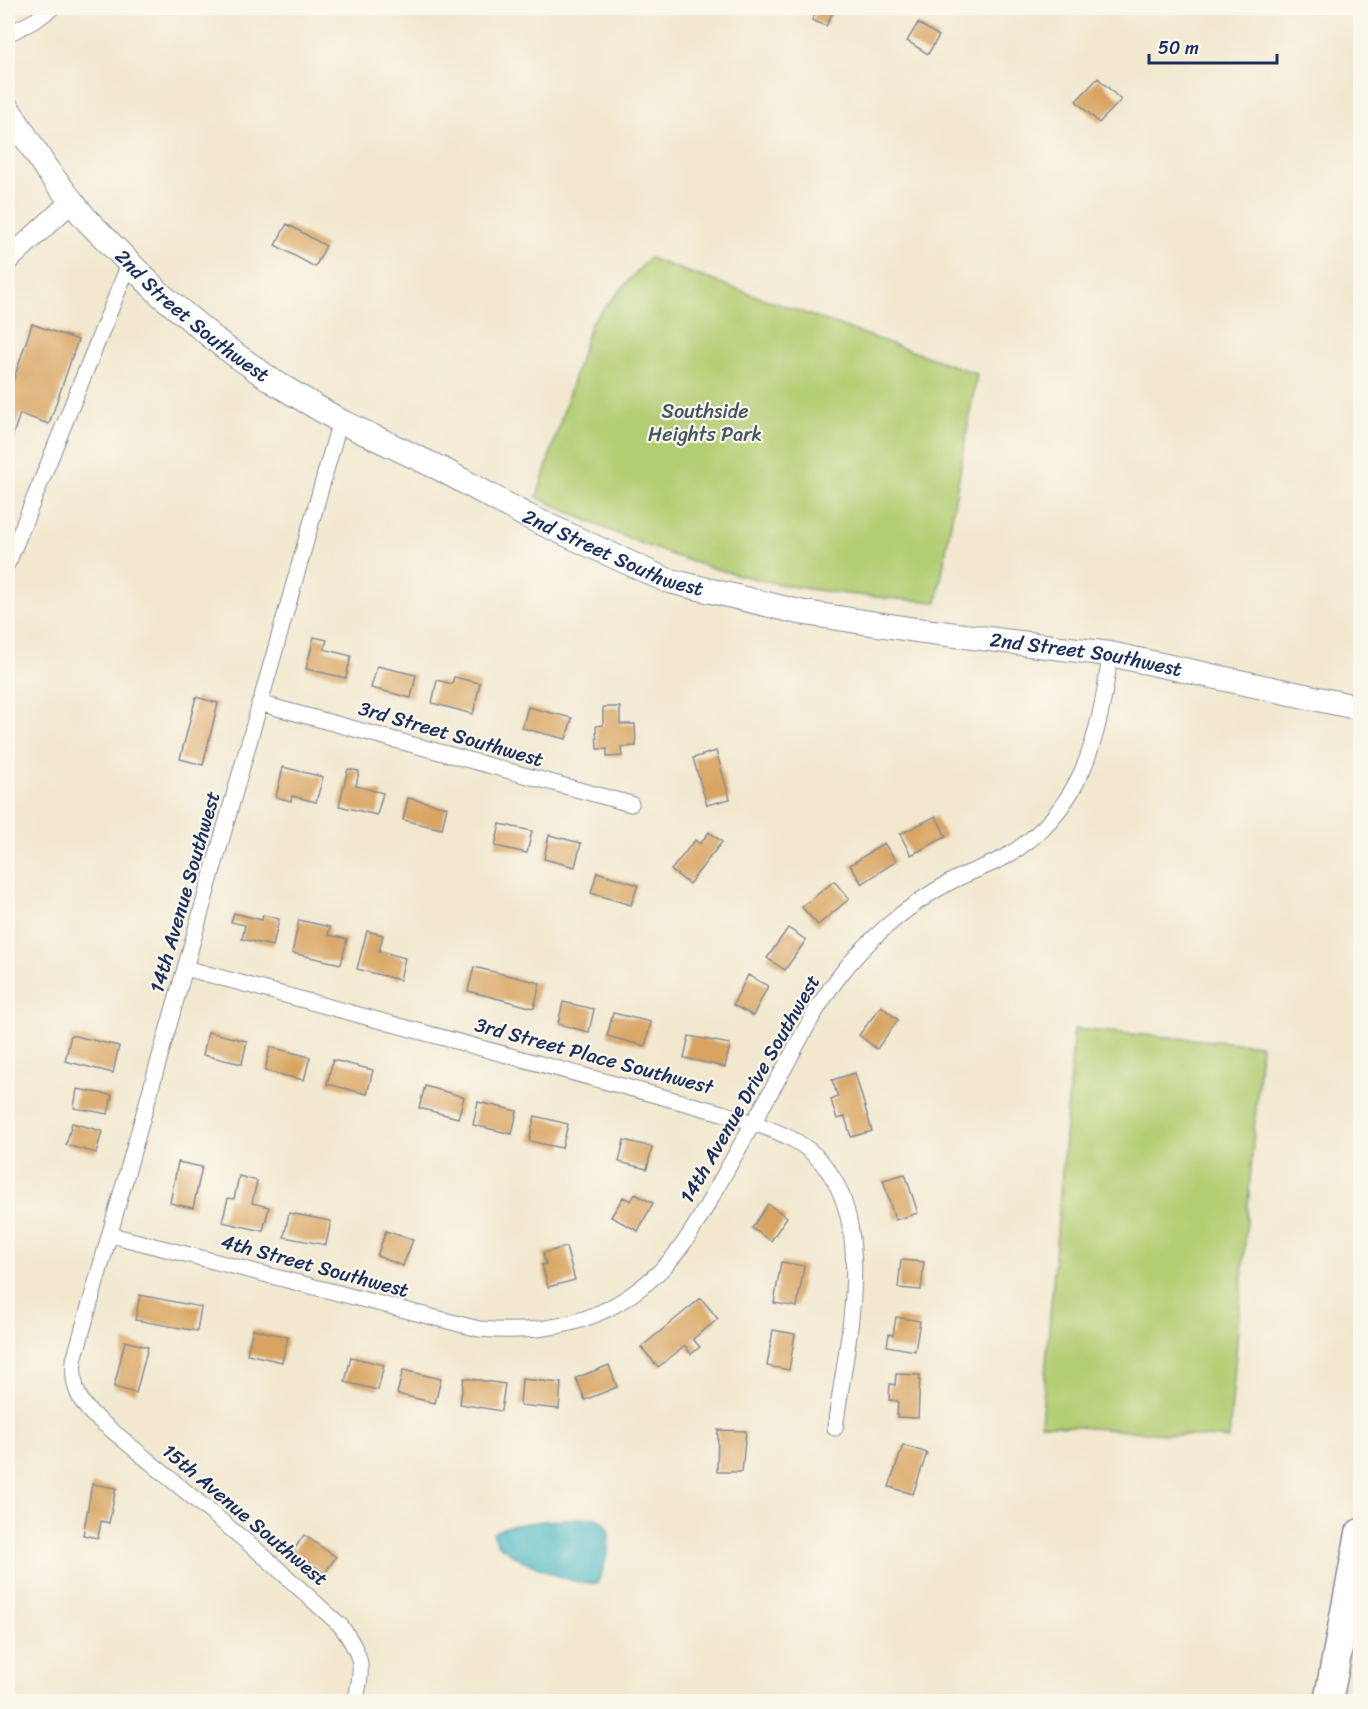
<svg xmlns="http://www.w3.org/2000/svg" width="1368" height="1709" viewBox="0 0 1368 1709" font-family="Sriracha,sans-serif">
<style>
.green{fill:#b2cd72;stroke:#667e68;stroke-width:1.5}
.water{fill:#49b7c2;stroke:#327390;stroke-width:1.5}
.building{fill:#d8a461}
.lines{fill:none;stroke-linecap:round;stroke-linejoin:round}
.minor-casing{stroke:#868c96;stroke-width:17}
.secondary-casing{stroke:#868c96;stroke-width:23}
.primary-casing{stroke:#868c96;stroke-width:26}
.motorway-casing{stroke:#868c96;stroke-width:31}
.minor{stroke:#fff;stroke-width:15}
.secondary{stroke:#fff;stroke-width:21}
.primary{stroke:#fff;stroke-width:24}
.motorway{stroke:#fff;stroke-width:28}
.labels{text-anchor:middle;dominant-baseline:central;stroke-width:4.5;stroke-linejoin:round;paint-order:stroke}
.street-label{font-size:20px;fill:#1b2f5e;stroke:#fbf7ec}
.park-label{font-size:20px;fill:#415663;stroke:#fbf7ec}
</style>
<rect width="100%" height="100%" fill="#fbf7ec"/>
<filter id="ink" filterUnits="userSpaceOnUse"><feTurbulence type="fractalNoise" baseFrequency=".0167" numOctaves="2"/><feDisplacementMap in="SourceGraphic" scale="12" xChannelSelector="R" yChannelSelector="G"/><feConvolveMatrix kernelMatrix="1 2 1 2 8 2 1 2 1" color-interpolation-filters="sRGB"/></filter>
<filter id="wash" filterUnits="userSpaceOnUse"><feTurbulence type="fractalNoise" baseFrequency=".008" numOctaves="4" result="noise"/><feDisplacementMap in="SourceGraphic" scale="24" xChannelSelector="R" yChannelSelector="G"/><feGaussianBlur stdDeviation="1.35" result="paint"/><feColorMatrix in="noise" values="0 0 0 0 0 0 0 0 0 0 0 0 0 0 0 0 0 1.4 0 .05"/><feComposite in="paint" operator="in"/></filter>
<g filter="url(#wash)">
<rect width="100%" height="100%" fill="#f2e8cf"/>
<path class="green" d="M649,258L977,374L937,602C878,597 818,593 760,580C681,563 609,532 537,497L591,323Z
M1074,1029L1261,1045L1229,1439L1041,1424Z"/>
<path class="water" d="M575,1518C584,1518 597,1516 604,1522C616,1534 603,1570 598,1583C574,1587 523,1563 503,1548C498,1545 495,1538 493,1533C504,1522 557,1521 575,1518Z"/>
<g id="blocks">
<path class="building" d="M818,8H835L826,26L812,20Z
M918,23L939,36L928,54L907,41Z
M1098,78L1121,100L1099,123L1076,101Z
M287,224L326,246L315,267L275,245Z
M32,324L78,340L49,424L20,414L8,449V396Z
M314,637L327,640L324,649L351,656L346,678L306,669Z
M377,666L416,675L411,698L371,688Z
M454,677L480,683L473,714L432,703L437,680L452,684Z
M196,697L218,703L203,765L180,759Z
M528,707L572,718L566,739L522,728Z
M603,707H620V724H635L636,746L621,747L622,756L607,757V749H597L596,726L603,725Z
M716,751L730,799L707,805L693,758Z
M283,767L323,777L316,802L292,796L291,801L276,797Z
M348,769L359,771L356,786L383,793L377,815L339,806Z
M408,798L447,807L442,829L403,820Z
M936,816L946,837L911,855L900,834Z
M500,824L532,831L527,853L495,846Z
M709,832L722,842L689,884L671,870L695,840L700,844Z
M549,835L581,843L575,867L544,859Z
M884,843L896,861L862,884L850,865Z
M597,872L638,885L631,905L591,893Z
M834,881L849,899L818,925L802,907Z
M234,913L262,920L263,915L279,919L273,946L242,939L245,925L231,922Z
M299,920L330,927L328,935L347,939L341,964L292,953Z
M788,928L806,940L785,970L767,958Z
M367,931L383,935L379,951L405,958L400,980L357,969Z
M474,967L540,983L534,1008L468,991Z
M748,975L768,986L753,1016L733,1005Z
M563,1002L594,1009L589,1032L558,1024Z
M881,1006L898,1020L877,1049L859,1035Z
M613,1013L651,1022L645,1046L607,1036Z
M208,1032L247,1041L242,1064L203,1055Z
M71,1035L119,1046L113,1073L65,1061Z
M689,1036L730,1044L725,1067L684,1058Z
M270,1047L310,1057L304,1080L265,1071Z
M333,1060L373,1070L367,1094L327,1084Z
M855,1073L872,1131L851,1137L845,1117L837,1119L831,1100L838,1097L832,1080Z
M425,1086L464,1097L458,1118L419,1108Z
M77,1089L112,1095L108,1114L74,1108Z
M478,1102L517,1111L512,1134L473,1125Z
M535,1116L568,1124L562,1148L529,1141Z
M72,1123L102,1131L96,1153L66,1145Z
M624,1140L652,1147L647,1169L619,1162Z
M178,1162L202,1167L193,1208L170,1203Z
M905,1174L918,1213L895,1220L883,1180Z
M239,1176L257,1181L252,1203L269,1207L263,1231L222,1222L228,1198L234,1199Z
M635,1194L653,1203L638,1231L611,1217L623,1197L631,1201Z
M768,1204L787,1217L771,1241L752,1228Z
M289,1213L331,1221L326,1245L284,1237Z
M386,1231L413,1240L403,1266L377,1256Z
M566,1247L575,1280L548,1287L542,1265L546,1264L543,1253Z
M901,1260L924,1262L921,1290L898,1288Z
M781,1262L804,1266L797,1307L774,1303Z
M140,1295L201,1307L197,1331L135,1320Z
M701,1298L718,1319L693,1339L700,1347L691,1354L685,1346L658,1367L641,1347Z
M896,1317L920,1321L915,1351L887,1346L889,1334L893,1335Z
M253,1329L288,1337L282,1362L247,1354Z
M773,1330L795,1334L789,1370L767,1366Z
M125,1341L148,1347L136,1393L114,1387Z
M351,1357L384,1365L378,1390L345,1382Z
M609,1365L617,1387L585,1400L576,1378Z
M403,1370L441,1379L435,1403L397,1394Z
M896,1374L920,1375L918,1418L897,1417L898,1401L889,1400L890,1384L895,1385Z
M464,1378L505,1384L501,1411L460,1404Z
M522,1379L561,1383L559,1409L520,1405Z
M718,1430L746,1431L742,1472H717Z
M903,1445L927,1453L913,1494L889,1487Z
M92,1484L116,1488L109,1523L101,1521L98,1538L83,1535Z
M304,1535L336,1557L325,1573L293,1551Z"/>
</g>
</g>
<g filter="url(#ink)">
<use href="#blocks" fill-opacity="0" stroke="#868c96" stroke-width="1.5"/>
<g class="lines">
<defs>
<path id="minor" d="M8,34L36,20L52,8
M340,421L74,1360C72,1381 76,1398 92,1414L266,1558L341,1626C363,1657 364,1666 355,1702
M8,563L129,264
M259,703L631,804
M185,968L722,1113C744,1120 769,1127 790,1138C889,1188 846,1342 835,1428
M111,1235L479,1329C548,1335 604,1323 657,1274C684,1249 701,1216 719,1184C741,1144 764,1104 787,1063C802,1036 816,1007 835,982C865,941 906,906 950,882C968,872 987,867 1005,857C1082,812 1100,737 1110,654"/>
<path id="secondary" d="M8,260L72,201"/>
<g id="primary">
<path id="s1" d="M8,109L47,170L85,218L160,294L223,346L274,382L340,421L443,470L527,516L666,580L799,612L916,630L1110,654L1360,708"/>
</g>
<path id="motorway" d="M1328,1702L1360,1533"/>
</defs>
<use href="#minor" class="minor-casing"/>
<use href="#secondary" class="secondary-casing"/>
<use href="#primary" class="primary-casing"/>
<use href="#motorway" class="motorway-casing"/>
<use href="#minor" class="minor"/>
<use href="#secondary" class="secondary"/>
<use href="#primary" class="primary"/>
<use href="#motorway" class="motorway"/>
</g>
</g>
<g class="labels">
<g class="street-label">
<text stroke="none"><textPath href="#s1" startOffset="279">2nd Street Southwest</textPath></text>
<text stroke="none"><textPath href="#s1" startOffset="765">2nd Street Southwest</textPath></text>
<text stroke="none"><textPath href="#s1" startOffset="1251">2nd Street Southwest</textPath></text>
<text transform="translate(451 734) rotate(16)">3rd Street Southwest</text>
<text transform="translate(185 892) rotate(-74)">14th Avenue Southwest</text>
<text transform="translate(594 1056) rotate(15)">3rd Street Place Southwest</text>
<text transform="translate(750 1089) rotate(-60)">14th Avenue Drive Southwest</text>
<text transform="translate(315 1266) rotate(15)">4th Street Southwest</text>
<text transform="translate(245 1515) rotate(40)">15th Avenue Southwest</text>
</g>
<g class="park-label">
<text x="705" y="411">Southside<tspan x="705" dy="23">Heights Park</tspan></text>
</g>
</g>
<rect width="1368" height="1709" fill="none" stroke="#fbf7ec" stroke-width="30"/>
<path d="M1149 54v9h128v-9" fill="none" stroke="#1b2f5e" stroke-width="3"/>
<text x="1158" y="54" font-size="18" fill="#1b2f5e" stroke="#fbf7ec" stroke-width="4.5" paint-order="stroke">50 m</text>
</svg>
